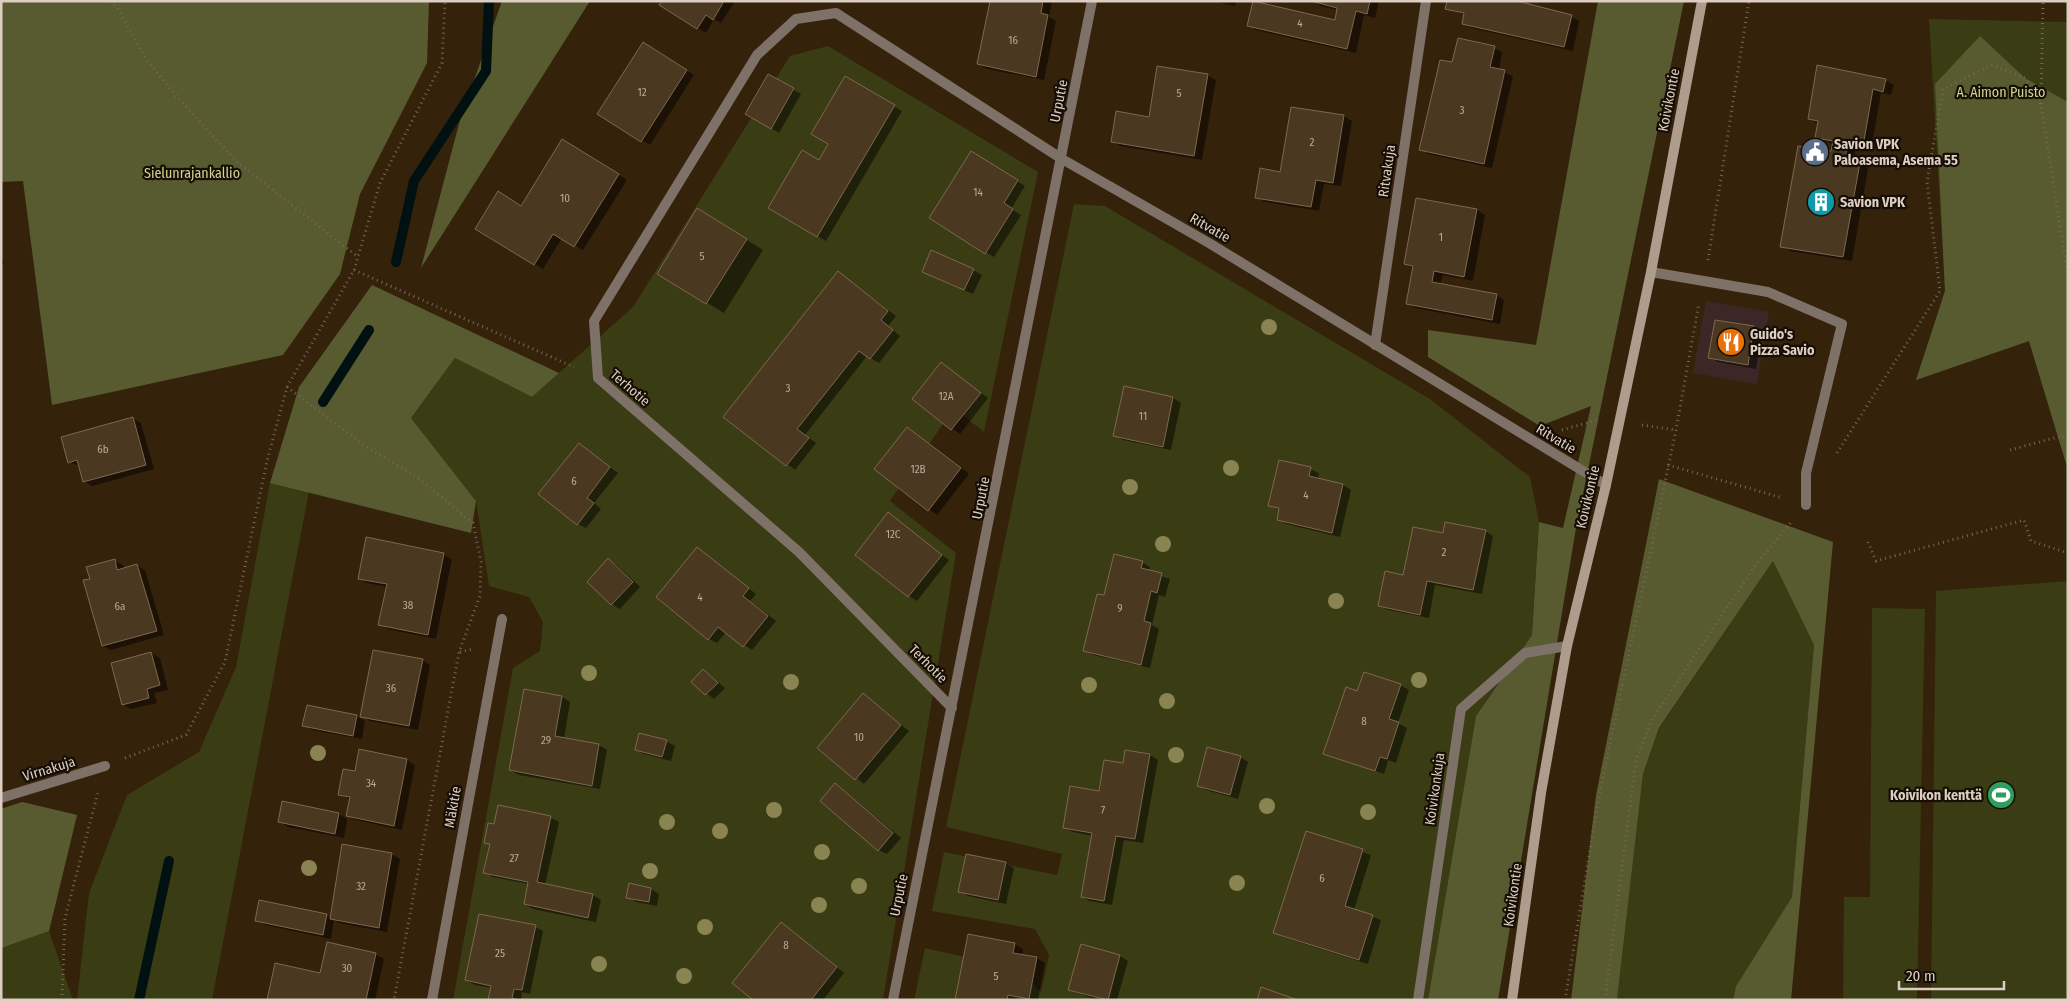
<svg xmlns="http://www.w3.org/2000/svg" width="2069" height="1001" viewBox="0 0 2069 1001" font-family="'Fira Sans Condensed',sans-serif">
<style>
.commercial{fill:#3b2826}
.green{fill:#3a3c13}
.forest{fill:#585b30}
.shadow{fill:#0007}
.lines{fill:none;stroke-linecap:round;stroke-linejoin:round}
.stream{stroke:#011112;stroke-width:10}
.building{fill:#4b3821;stroke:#7e6850}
.path{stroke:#776754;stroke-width:3;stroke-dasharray:1 4;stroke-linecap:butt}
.service{stroke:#7d7168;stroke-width:10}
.minor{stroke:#7d7168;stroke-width:10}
.secondary{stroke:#ae9c8d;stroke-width:10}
.tree{fill:#898452}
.labels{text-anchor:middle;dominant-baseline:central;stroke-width:4.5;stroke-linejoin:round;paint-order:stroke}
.number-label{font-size:11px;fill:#b8a99a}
.park-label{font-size:14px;fill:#cfd58d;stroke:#160d05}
.street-label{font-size:14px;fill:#dccfc2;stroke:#160d05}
.poi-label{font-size:14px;font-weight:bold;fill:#dccfc2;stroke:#160d05;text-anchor:start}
</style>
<rect width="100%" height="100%" fill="#34220b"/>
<path class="commercial" d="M1706,301L1769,312L1757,384L1693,373Z"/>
<path class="green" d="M1929,19L2068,22V470L2029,341L1916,380L1945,291Z
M828,46L1038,172L984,432L954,408L890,501L956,553L883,1000H453L513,668L540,651L543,622L529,597L489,586L476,501L411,418L455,358L532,397L633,307L790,56Z
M1074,204L1105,206L1430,399L1530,477L1539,522L1532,635L1476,716L1428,1000H914L925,948L1017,969L1041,992L1049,955L1035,929L932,911L944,852L1057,875L1062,854L946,827Z
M270,483L309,491L212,1000H77L89,893L127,795L199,752L236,667Z
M1773,561L1814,645L1792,897L1736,986L1733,1000H1617L1643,774L1659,729Z
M2068,581V1000H1931L1936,591Z
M1872,608L1925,609L1917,1000H1843L1844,897H1870Z
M22,802L77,815L49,931L73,1000H1V809Z"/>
<path class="forest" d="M1,1H429L427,63L360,194L340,274L283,355L52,405L23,181L1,182Z
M502,1H590L421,268L460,120Z
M1598,1H1684L1576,528L1498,1000H1428L1476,716L1532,635L1539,522L1563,528L1591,406L1540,426L1428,357V330L1536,345Z
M1980,36L2025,78L2068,102V470L2029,341L1916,380L1945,291L1935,84Z
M372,285L559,373L532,397L455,358L411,418L476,501L471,533L270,483L299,387Z
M1659,479L1833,542L1791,1000H1733L1736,986L1792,897L1814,645L1773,561L1659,728L1643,774L1617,1000H1571L1596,795Z
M22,802L77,815L49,931L1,948V809Z"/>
<path class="shadow" d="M663,1H735L721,23L714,19L706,33L661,5Z
M991,1H1052L1049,17L1056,21L1044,80L987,69L978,64Z
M1213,1H1236L1235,6Z
M1313,1H1379L1375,18L1364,15L1356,53L1256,30L1248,25L1336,22L1338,10L1321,6Z
M1449,1H1526L1525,5L1571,16L1579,21L1573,51L1472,28L1463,23L1465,15L1447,8Z
M651,48L694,75L650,145L599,113Z
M1494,48L1502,52L1499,70L1513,76L1492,168L1429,154L1421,149L1453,64Z
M1207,75L1216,80L1202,160L1120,146L1112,141L1150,118Z
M769,76L801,94L779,133L747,113Z
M846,78L902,111L826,241L770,208L820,161L830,144Z
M1885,80L1894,85L1891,95L1881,93L1871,150L1856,148L1854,157L1869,163L1852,261L1790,251L1782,246L1832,153L1833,144L1816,138L1818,124L1809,118Z
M1344,116L1352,121L1341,186L1324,184L1319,211L1265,202L1257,197Z
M562,141L627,180L583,250L562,238L543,269L477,229L522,207Z
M980,158L1025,186L1011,209L1021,215L994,257L931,218Z
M1418,199L1477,210L1485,215L1473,281L1443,275L1440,285L1496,295L1504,300L1500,324L1415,308L1407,303L1414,268L1405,264Z
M714,220L763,250L724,313L658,273Z
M1,253L4,264L1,265Z
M973,270L982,275L973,294L931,276Z
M838,273L896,316L888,326L900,336L879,363L867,356L805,435L816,443L795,470L725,416Z
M1716,321L1754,327L1762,332L1756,369L1718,362L1710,357Z
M942,364L988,398L960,434L913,399Z
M1125,388L1173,398L1181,403L1171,450L1123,440L1115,435Z
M133,419L141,423L154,469L92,486L84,481L80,466L69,462Z
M908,428L969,474L937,515L876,469Z
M579,444L618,473L594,503L601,509L586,528L578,524Z
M1310,469L1319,473L1318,479L1343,485L1351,490L1340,537L1286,524L1278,519L1280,510L1270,505Z
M888,514L949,560L917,601L909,596Z
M1485,531L1493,536L1482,594L1435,585L1429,618L1388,610L1379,606L1444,534Z
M367,539L444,555L452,559L436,639L388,629L380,624L387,587L367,583L359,578Z
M697,549L756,594L750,601L776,621L752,650L726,632L717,643L709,639Z
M609,560L617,565L640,587L620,609L612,604Z
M114,561L123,565L124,569L137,566L145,570L164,635L111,650L103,646L91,579Z
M1142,562L1150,567L1149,572L1170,579L1165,597L1159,595L1152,625L1159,629L1150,668L1093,655L1084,650Z
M151,653L160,658L168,690L154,693L157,703L131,709L123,705Z
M422,660L430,665L418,730L370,721L362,716Z
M704,671L725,688L714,699L693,682Z
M1400,685L1409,690L1398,723L1407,728L1396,763L1388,760L1384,774L1325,753L1358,693Z
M525,690L562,697L570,702L564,739L599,745L607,750L600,789L519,775L510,770Z
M864,695L909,731L864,784L819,748Z
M308,707L357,716L365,721L362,739L312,730L304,725Z
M666,741L675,746L671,761L644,754L636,750Z
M360,751L407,760L415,765L402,830L356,820L347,816L350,799L339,794L356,773Z
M1150,755L1158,760L1143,843L1124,840L1112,905L1090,901L1082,897L1093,836L1073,832L1065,828L1124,765Z
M1240,757L1248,762L1238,799L1206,790L1198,785Z
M836,784L901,838L887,854L878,850Z
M339,814L347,819L344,838L288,827L280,822Z
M551,818L559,822L545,885L593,895L601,900L596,922L533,909L525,904L529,884L493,877L485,872L491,845L485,842Z
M1306,833L1371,855L1354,910L1381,920L1368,964L1283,937L1275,932Z
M391,854L400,859L387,932L339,923L334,920L331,939L265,925L257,920L326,915L331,918Z
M967,855L1006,864L1014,868L1006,904L968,896L960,891Z
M630,885L651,889L659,894L657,906L636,902L628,897Z
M535,927L543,931L530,994L522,992L521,1000H490L492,988L475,985L466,980Z
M789,929L844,973L823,1000H755Z
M1014,944L1023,949L1022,955L1037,958L1045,963L1038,1000H956Z
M375,954L384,959L375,1000H268L321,975Z
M1120,956L1128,961L1117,1000H1097L1069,990Z"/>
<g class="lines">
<path class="stream" d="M396,262L414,181L486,71L489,1
M323,402L369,330
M139,1000L169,861"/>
</g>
<path class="building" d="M662,1H724L713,20L706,15L697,29L659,5Z
M990,1H1043L1041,13L1048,15L1036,77L977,64Z
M1253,1L1335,20L1337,8L1311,1H1370L1367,14L1356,11L1347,49L1247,26Z
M1447,1H1517L1572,15L1564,47L1462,24L1464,13L1445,9Z
M1458,38L1495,46L1490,67L1505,70L1484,164L1419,150L1440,60L1452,62Z
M643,42L687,70L641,142L597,114Z
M1817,65L1886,79L1883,92L1873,89L1863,146L1848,144L1846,154L1861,157L1843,257L1780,247L1798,146L1831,151L1833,141L1815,138L1818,121L1808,119Z
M1157,66L1208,74L1194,156L1111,142L1116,111L1149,117Z
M768,74L794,88L771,129L745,114Z
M845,76L895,105L817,237L768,208L802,150L819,160L828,144L811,134Z
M1291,107L1344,115L1333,183L1316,180L1311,207L1255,198L1260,168L1280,172Z
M562,139L619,174L574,247L553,234L534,265L475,229L498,191L521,206Z
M971,151L1018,180L1004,203L1013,209L985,254L929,218Z
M1416,198L1477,209L1464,277L1434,271L1432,282L1497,294L1492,320L1406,304L1413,266L1404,264Z
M697,208L747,239L706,304L657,274Z
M931,250L974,269L964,290L922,272Z
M838,271L888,311L881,320L893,330L870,359L859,351L797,429L809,438L786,466L723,417Z
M1715,320L1754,326L1748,365L1708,358Z
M941,362L981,393L951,430L912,399Z
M1124,386L1173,397L1163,447L1113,436Z
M133,417L146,465L83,482L77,460L68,463L61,437Z
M907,427L961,468L928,511L874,469Z
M579,443L610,467L587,498L594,503L577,525L538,494Z
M1279,460L1311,467L1309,476L1343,484L1332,533L1277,520L1279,508L1268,506Z
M888,512L942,555L908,597L855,555Z
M1445,522L1486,530L1473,590L1427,581L1420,615L1378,606L1385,571L1403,575L1413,527L1443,533Z
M366,537L444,553L428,635L378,625L387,584L358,579Z
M697,547L749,588L743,596L768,616L743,647L718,627L708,640L656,597Z
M1114,554L1143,561L1141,568L1162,573L1157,593L1151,591L1144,621L1151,623L1141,665L1083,651L1097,594L1104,595Z
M608,558L633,582L611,605L587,582Z
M115,559L117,570L137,564L157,631L102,646L83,580L90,579L86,567Z
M373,650L423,659L409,726L360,717Z
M151,652L160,685L147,689L149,698L122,705L111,663Z
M703,669L718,683L705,695L691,682Z
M1364,672L1401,684L1389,719L1399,722L1387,759L1380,757L1375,771L1323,754L1346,687L1357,691Z
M524,689L562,696L555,736L599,744L592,786L509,770Z
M863,693L901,725L855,780L817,748Z
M307,705L357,715L353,736L302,726Z
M639,733L667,740L662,757L635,750Z
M1207,747L1241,756L1230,795L1197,786Z
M359,749L407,759L394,826L346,816L350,797L338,795L343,769L355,771Z
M1125,750L1150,754L1135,839L1116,836L1104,901L1081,897L1092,833L1063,828L1070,786L1099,791L1104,760L1123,763Z
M835,783L893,833L878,851L820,801Z
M282,801L339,813L335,834L278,822Z
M498,805L551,816L537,882L593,894L588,918L524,904L528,882L483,873L490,844L484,843L488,823L494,824Z
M1306,831L1363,849L1345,906L1373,915L1359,960L1273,933Z
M342,844L392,853L379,928L330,919Z
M966,854L1006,862L998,900L958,892Z
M629,883L651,888L649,902L626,898Z
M259,900L327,914L323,935L255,921Z
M479,914L536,925L522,990L514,989L512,998L519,1000H488L491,986L465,980Z
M781,922L837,967L811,1000H753L732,983Z
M968,934L1015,943L1013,953L1037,957L1029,999L1008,995L1007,1000H955Z
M327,942L376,953L366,1000H267L275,963L320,973Z
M1081,944L1120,955L1108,1000L1068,990Z
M1261,987L1298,1000H1257Z"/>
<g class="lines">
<path class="path" d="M111,1L120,12L144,56L176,96L237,162L357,256
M2041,104L2043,1
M1708,260L1749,1
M354,270L574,367
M287,387L365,446L417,477L473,523L481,562L480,596L459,652L394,1000
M1642,425L1676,430
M1562,430L1597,420
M2010,450L2058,437H2068
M1837,453L1940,291L1927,182L1943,89L1992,65L2025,78L2041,105L2068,277
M1668,465L1783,498
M1868,542L1876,561L2024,520L2031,541L2068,553
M460,652L473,649
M125,758L186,735L225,662L267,461L287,387L354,270L380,183L442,63L445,1
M62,1000L65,918L98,792
M1565,1000L1599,796L1676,430L1699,303
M1605,1000L1636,760L1651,721L1754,567L1792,521"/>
<path class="service" d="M1651,272L1768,292L1842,324L1806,473V505"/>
<path class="minor" d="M1375,345L1426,1
M952,708L799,552L598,378L594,321L757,55L796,19L836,13L1062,159L1209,243L1606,485
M1,798L105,766
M432,1000L502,619
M893,1000L1092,1
M1418,1000L1461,709L1525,653L1567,646"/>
<path class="secondary" d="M1512,1000L1541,793L1567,646L1606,485L1651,272L1702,1"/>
</g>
<g class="tree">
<circle cx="1269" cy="327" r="8"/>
<circle cx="1231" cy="468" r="8"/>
<circle cx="1130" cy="487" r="8"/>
<circle cx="1163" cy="544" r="8"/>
<circle cx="1336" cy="601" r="8"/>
<circle cx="589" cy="673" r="8"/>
<circle cx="1419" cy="680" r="8"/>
<circle cx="791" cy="682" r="8"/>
<circle cx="1089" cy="685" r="8"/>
<circle cx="1167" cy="701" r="8"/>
<circle cx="318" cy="753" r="8"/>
<circle cx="1176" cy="755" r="8"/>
<circle cx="1267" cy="806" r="8"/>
<circle cx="774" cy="810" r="8"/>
<circle cx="1368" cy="812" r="8"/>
<circle cx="667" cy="822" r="8"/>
<circle cx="720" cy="831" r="8"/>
<circle cx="822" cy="852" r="8"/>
<circle cx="309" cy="868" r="8"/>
<circle cx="650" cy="871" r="8"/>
<circle cx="1237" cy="883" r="8"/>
<circle cx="859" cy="886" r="8"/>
<circle cx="819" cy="905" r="8"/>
<circle cx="705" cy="927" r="8"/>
<circle cx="599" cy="964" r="8"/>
<circle cx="684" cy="976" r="8"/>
</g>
<defs>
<symbol id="civic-disc" viewBox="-11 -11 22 22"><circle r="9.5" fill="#5c6f8a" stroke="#160d05"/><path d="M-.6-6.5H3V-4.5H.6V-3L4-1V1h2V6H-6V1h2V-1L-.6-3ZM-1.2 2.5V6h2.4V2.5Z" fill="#fff"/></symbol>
<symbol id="building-disc" viewBox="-11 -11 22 22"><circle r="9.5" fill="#0f9aa8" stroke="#160d05"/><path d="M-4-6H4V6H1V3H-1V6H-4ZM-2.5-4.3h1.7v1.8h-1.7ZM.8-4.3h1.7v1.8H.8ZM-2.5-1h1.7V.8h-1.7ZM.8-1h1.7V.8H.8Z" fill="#fff"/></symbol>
<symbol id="restaurant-disc" viewBox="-11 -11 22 22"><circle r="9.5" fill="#e8710a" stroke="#160d05"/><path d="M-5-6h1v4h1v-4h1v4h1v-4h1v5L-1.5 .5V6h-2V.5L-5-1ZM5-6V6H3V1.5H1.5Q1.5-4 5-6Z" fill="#fff"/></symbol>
<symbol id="stadium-disc" viewBox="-11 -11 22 22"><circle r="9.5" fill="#2e9e5b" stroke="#160d05"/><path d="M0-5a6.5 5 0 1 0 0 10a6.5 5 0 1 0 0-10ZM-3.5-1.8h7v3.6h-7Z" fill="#fff"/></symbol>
</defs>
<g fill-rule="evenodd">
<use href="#civic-disc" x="1799" y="136" width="32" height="32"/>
<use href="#building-disc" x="1805" y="186" width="32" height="32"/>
<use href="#restaurant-disc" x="1715" y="326" width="32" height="32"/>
<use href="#stadium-disc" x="1985" y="779" width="32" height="32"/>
</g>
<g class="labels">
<g class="number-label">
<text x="1300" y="23">4</text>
<text x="1013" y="40">16</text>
<text x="642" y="92">12</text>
<text x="1179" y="93">5</text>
<text x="1462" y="110">3</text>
<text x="1312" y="142">2</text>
<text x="978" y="192">14</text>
<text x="565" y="198">10</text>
<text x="1441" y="237">1</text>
<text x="702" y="256">5</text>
<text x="788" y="388">3</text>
<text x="946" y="396">12A</text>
<text x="1143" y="416">11</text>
<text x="103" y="449">6b</text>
<text x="918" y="469">12B</text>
<text x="574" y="481">6</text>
<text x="1306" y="495">4</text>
<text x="893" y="534">12C</text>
<text x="1444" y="552">2</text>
<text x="700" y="597">4</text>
<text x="408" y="605">38</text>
<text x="120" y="606">6a</text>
<text x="1120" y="608">9</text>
<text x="391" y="688">36</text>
<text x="1364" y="721">8</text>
<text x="859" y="737">10</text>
<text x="546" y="740">29</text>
<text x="371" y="783">34</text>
<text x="1103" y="810">7</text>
<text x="514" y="858">27</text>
<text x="1322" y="878">6</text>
<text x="361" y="886">32</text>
<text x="786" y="945">8</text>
<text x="500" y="953">25</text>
<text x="347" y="968">30</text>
<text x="996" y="976">5</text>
</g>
<g class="park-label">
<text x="2001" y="92">A. Aimon Puisto</text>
<text x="192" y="173">Sielunrajankallio</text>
</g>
<g class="street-label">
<text transform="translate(1669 100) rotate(-79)">Koivikontie</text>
<text transform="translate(1059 101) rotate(-79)">Urputie</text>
<text transform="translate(1387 171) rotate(-82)">Ritvakuja</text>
<text transform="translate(1210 228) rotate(30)">Ritvatie</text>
<text transform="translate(630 388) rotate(41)">Terhotie</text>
<text transform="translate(1556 439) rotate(31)">Ritvatie</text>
<text transform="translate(1588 497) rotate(-77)">Koivikontie</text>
<text transform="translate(981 498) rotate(-79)">Urputie</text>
<text transform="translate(928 664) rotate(45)">Terhotie</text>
<text transform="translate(49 769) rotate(-17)">Virnakuja</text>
<text transform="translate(1435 789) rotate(-82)">Koivikonkuja</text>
<text transform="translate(453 807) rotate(-80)">Mäkitie</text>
<text transform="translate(899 895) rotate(-78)">Urputie</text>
<text transform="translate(1513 895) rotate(-82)">Koivikontie</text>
</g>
<g class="poi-label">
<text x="1834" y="144">Savion VPK<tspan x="1834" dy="16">Paloasema, Asema 55</tspan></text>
<text x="1840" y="202">Savion VPK</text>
<text x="1750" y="334">Guido's<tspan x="1750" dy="16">Pizza Savio</tspan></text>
<text x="1982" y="795" text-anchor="end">Koivikon kenttä</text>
</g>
</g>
<rect width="2069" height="1001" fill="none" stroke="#dccfc2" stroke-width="5"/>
<path d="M1899 981v8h105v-8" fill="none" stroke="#dccfc2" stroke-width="2.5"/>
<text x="1906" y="981" font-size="15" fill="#dccfc2" stroke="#160d05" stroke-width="4" paint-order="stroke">20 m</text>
</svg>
